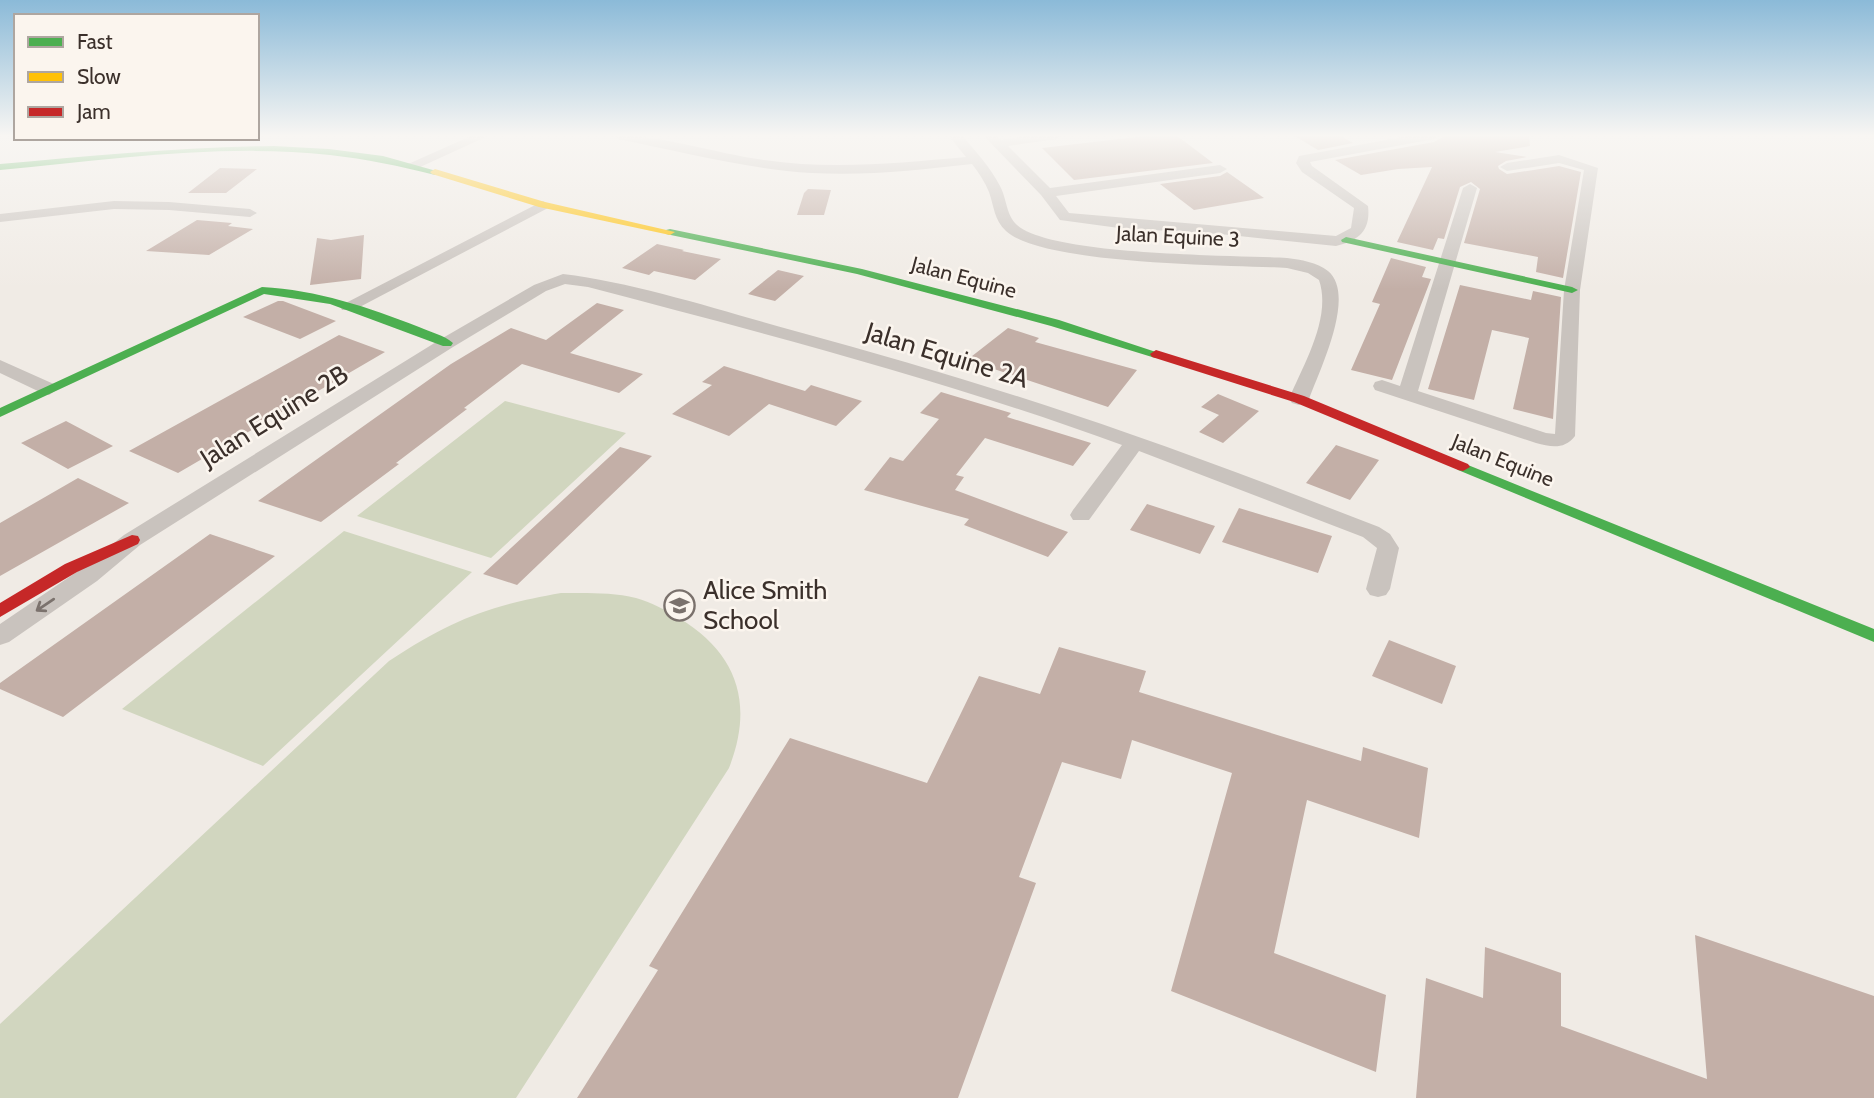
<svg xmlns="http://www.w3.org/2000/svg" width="1874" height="1098" viewBox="0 0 1874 1098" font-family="Cabin,sans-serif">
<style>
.green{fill:#d1d6bf}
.building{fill:#c3afa7}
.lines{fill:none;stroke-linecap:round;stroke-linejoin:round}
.street{fill:#c9c3be;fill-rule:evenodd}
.fast{fill:#4caf50;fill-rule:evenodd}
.slow{fill:#ffc107;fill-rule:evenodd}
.jam{fill:#c62828;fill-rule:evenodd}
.oneway{stroke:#7b726d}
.labels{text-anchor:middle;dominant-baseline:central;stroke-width:5;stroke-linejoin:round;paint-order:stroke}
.far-street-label{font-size:21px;fill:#3b302b;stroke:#fbf5ee}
.street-label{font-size:26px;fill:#3b302b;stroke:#fbf5ee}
.poi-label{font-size:26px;fill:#3b302b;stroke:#fbf5ee;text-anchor:start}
</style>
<rect width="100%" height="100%" fill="#f0ebe5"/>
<path class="green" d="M505,401L626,433L491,558L357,516Z
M344,531L472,572L263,766L122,709Z
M561,593C586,593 612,592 636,598C651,602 665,610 679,618C738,654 754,704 729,768L516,1098H0V1024L389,661C452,620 487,606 561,593Z"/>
<path class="building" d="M1153,135H1176L1213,163L1074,180L1042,148Z
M1293,135H1339L1353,143L1318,150Z
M1446,135H1529L1530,146L1495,152L1527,157L1506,161L1498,166L1499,169L1507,174L1559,166L1581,172L1563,278L1536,272L1538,257L1464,243L1480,189L1471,182L1460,187L1444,239L1438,238L1433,250L1397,242L1432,167L1398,169L1361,175L1335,160L1434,142Z
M220,168L257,169L226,193H188Z
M1227,172L1264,198L1194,210L1160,184L1220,176Z
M808,189L831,190L824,215H797L804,193Z
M197,220L232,223L228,226L253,229L209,255L146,251Z
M364,235L361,279L310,285L317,238L331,240Z
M657,244L684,250L682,251L721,259L695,280L654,271L649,275L622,268Z
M1391,258L1426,267L1422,277L1431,279L1392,380L1351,370L1380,304L1372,302Z
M778,270L804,276L775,301L748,294Z
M1460,285L1531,300L1533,291L1561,297L1553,419L1513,409L1529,338L1492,330L1474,400L1428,389Z
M278,301H283L336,321L300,339L243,317Z
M597,303L624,310L570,353L643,374L619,393L522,364L464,408L467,409L396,463L399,464L321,522L258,501L451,364L511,328L546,340Z
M1008,328L1039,338L1035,342L1137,370L1108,407L967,360Z
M339,335L385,352L178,473L129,451Z
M724,366L805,391L811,385L862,401L836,426L769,404L729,436L672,414L712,385L702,382Z
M941,392L1011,413L1007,417L1091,443L1073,466L985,438L956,475L964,477L955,490L1068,532L1048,557L964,525L969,519L864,490L890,457L903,461L939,419L920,413Z
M1218,394L1259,411L1223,443L1199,432L1219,415L1201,407Z
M66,421L113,446L68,469L21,443Z
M1336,445L1379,460L1350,500L1306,483Z
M620,447L652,456L517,585L483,574Z
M78,478L129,503L0,576V523Z
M1147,504L1215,526L1200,554L1130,530Z
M1239,508L1332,536L1318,573L1222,542Z
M210,534L275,556L63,717L0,689V683Z
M1389,640L1456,666L1442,704L1372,676Z
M1059,647L1146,671L1139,692L1361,761L1363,747L1428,768L1419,838L1307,800L1274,953L1386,995L1376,1072L1171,991L1232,773L1132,740L1121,779L1062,762L1019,877L1036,883L958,1098H577L658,970L649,966L790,738L927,783L979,676L1040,694Z
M1695,935L1874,996V1098H1416L1426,978L1483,998L1485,947L1561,973V1026L1707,1079Z"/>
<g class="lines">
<path class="street" d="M473,135H490L418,168H408L406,165Z
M612,135C663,135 713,153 764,160C832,170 899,163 966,157L948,135H961C976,151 990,167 1000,186C1007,199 1006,215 1017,225C1052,256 1233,255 1287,258C1301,260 1317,262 1328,271C1357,295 1319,371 1309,399L1299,405L1292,403L1289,399C1303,365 1332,318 1319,280L1308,273L1287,268C1231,265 1042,265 1006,231C994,220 994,206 989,192C985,182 979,173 972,164C919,170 866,176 812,173C747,169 682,152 618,139Z
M983,135H996L1001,140L1031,135H1063L1057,139L1008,146L1050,188L1220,165L1227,169L1220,173L1056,196L1069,213L1336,236L1351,228L1354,208L1302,172L1296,163L1299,156L1413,135H1440L1434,139L1310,162L1312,166L1368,206C1371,231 1358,241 1336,246L1220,234L1119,228L1060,220L1041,195Z
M1559,155L1598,168L1580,290L1575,436C1564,450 1551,447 1536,443L1375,390L1373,386L1375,382L1382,380L1400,386L1463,188L1470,184L1477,188L1418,391L1546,433L1555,434L1564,290L1584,170L1559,163L1507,171L1500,167L1507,163Z
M114,201L169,202L250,209L257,213L250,217L169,210L114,209L0,222V214Z
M543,201L550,205L548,208L354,310H342L340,306Z
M563,274C637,283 722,311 795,331C908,362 1020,395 1130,434C1214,463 1296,495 1379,527L1390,534L1399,548L1390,589L1386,595L1378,597L1370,595L1366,589L1377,548L1363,537L1139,451L1089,520H1073L1070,515L1073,510L1122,445C948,381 767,334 588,287L565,284L546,291L453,347L140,545L97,581L9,642L0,645V624L81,569L124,535L441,339L534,285Z
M0,360L56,385L58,389L49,395L42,393L0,373Z"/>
<path class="fast" d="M274,146L329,149L383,156L440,172L435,175C400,166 366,159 330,155C221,143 109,160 0,170V164C91,156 182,147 274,146Z
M670,229L862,269L1059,320L1162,354L1156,358L1152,357L1051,326L857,274L666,234V230Z
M1346,237L1572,287L1578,290L1572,293L1342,242L1341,240Z
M262,287C317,290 368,307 419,327C430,332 444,335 453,343L451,346H443L330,304L264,294L0,417V408Z
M1463,463L1874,629V642L1458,470L1456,467Z"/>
<path class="slow" d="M435,169L545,202L675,232L670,235L539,207L432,174L430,172Z"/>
<path class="jam" d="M1156,350L1304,396L1468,464L1470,467L1463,471L1458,470L1294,402L1152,357L1150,354Z
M132,535L138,536L140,540L138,544L77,572L0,617V603L65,564Z"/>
</g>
<defs><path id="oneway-shaft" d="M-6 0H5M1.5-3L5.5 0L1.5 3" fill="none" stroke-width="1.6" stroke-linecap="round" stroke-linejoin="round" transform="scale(1.75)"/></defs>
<use class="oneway" href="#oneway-shaft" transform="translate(45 605) rotate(146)"/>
<linearGradient id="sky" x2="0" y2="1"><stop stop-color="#8bbad8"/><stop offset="0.47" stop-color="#f8f6f3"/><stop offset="1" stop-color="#f8f6f3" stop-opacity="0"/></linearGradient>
<rect width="1874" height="289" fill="url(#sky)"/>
<defs>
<symbol id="school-ring" viewBox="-11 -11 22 22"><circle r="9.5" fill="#fbf5ee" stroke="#7a716c" stroke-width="1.5"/><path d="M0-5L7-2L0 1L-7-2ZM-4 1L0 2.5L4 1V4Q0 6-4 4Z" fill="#7a716c"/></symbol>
</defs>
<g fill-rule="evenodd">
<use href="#school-ring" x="662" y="588" width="35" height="35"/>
</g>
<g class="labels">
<g class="far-street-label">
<text transform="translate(1178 236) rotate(3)">Jalan Equine 3</text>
<text transform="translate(964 277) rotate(15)">Jalan Equine</text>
<text transform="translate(1503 460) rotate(22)">Jalan Equine</text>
</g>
<g class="street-label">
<text transform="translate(947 355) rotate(17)">Jalan Equine 2A</text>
<text transform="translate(274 416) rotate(-32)">Jalan Equine 2B</text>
</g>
<g class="poi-label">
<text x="703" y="590">Alice Smith<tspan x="703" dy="30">School</tspan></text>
</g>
</g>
<rect x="14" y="14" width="245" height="126" fill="#fbf5ee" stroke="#aea6a0" stroke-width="2"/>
<rect x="28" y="37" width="35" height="10" fill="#4caf50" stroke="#aea6a0" stroke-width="2"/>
<text x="77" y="49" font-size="21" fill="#3b302b">Fast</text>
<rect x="28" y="72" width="35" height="10" fill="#ffc107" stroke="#aea6a0" stroke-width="2"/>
<text x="77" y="84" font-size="21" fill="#3b302b">Slow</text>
<rect x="28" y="107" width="35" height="10" fill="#c62828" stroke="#aea6a0" stroke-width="2"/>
<text x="77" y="119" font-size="21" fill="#3b302b">Jam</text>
</svg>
